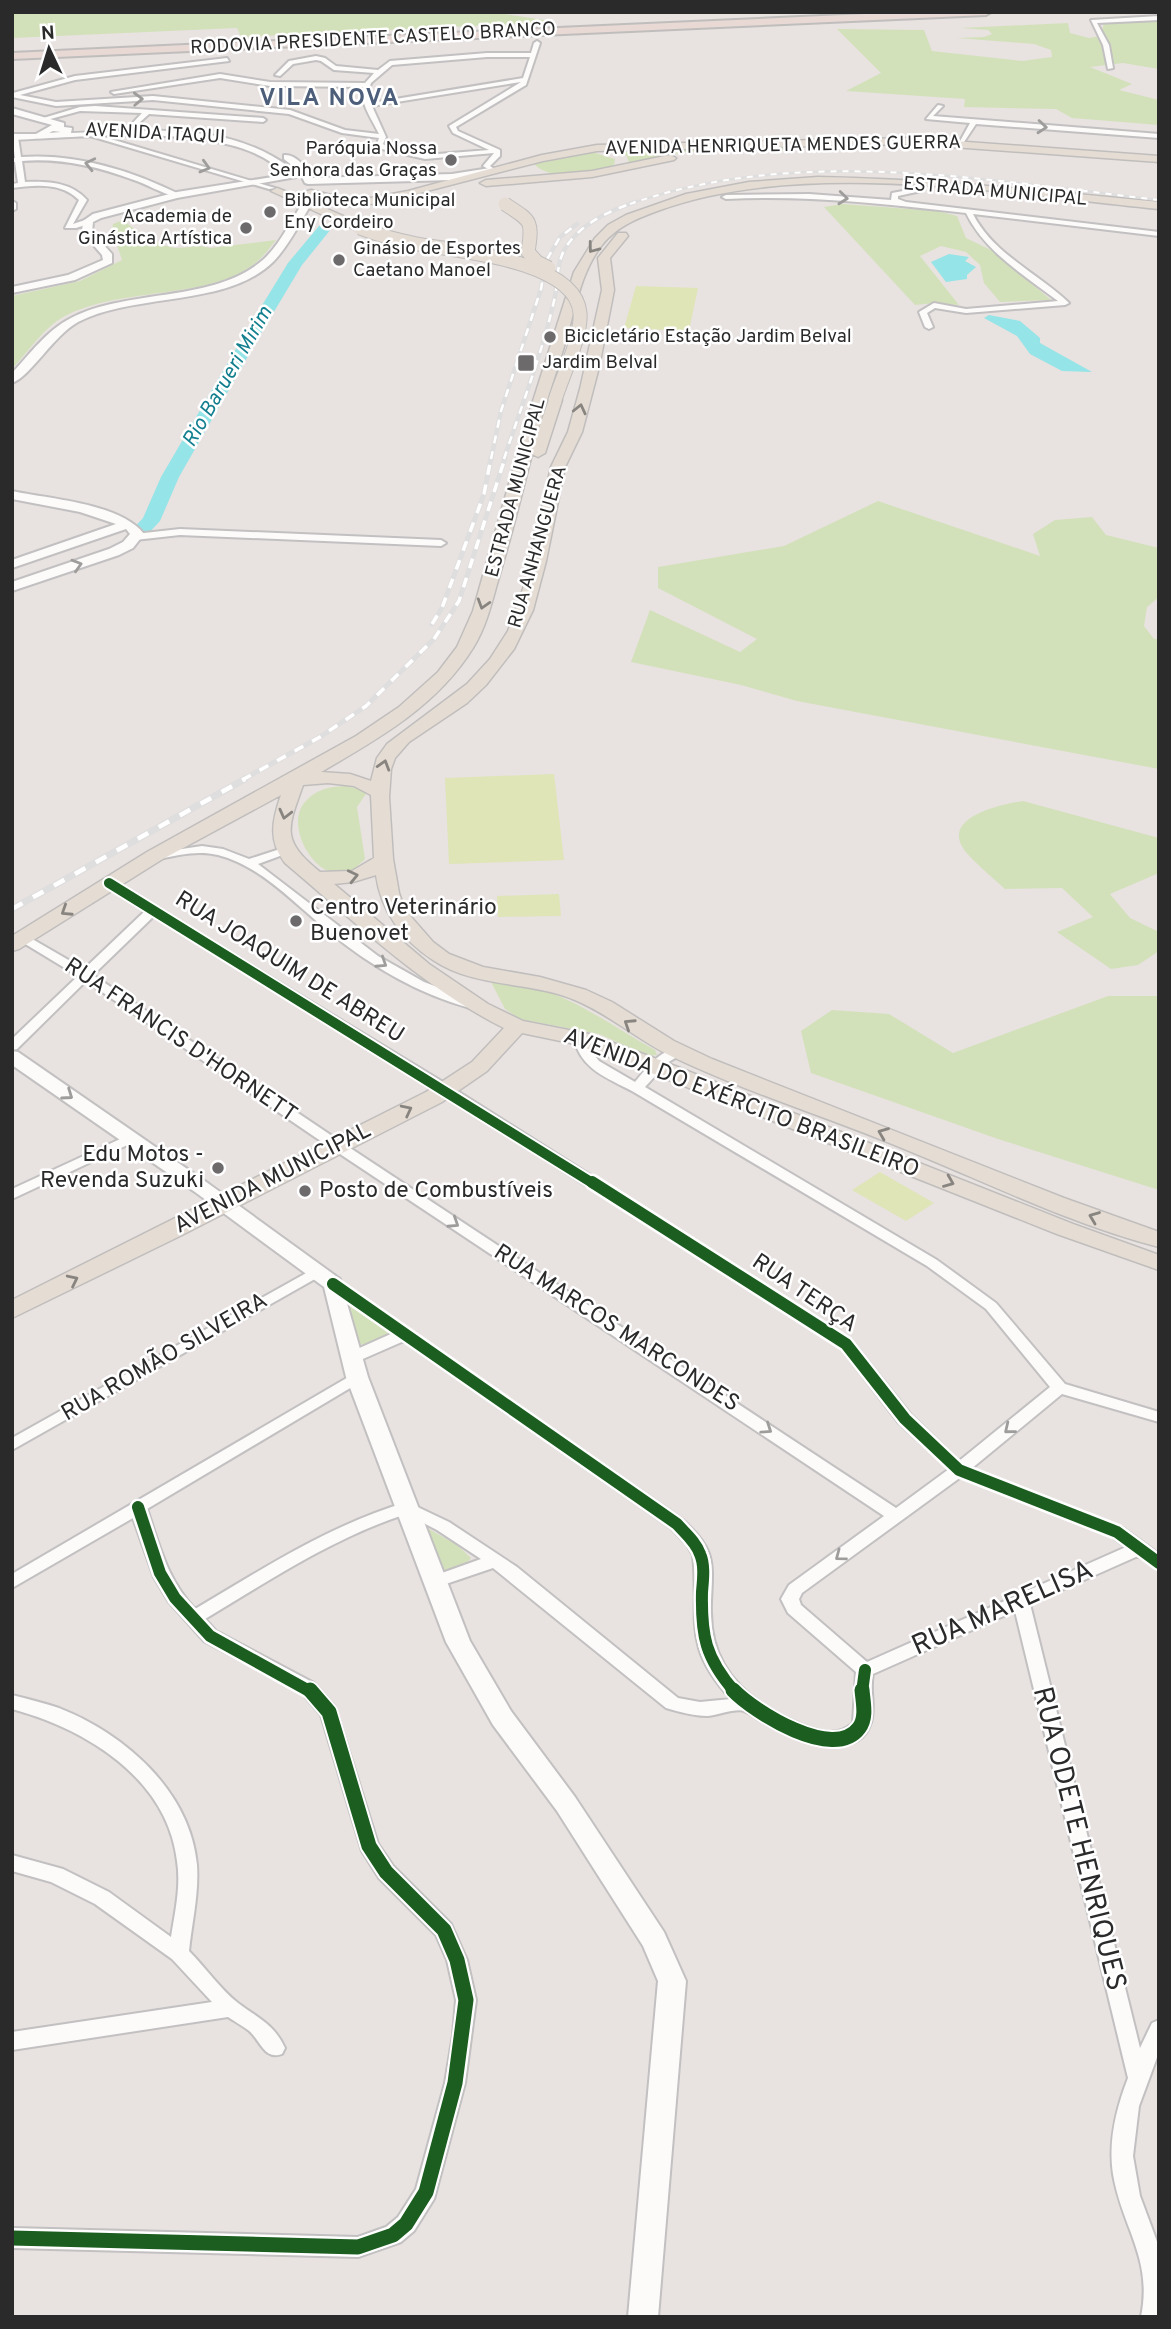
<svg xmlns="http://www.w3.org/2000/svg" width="1171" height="2329" viewBox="0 0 1171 2329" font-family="Overpass,sans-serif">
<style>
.green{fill:#d3e1ba}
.pitch{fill:#dfe5b7}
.water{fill:#95e4e7}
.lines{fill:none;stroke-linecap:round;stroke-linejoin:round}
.river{fill:#95e4e7;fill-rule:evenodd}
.street-casing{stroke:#c2c0c1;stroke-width:4}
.secondary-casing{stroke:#c2c0c1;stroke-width:4}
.primary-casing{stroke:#c0bebd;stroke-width:3}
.highway-casing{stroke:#c0bebd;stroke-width:4}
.street{fill:#fcfbfa;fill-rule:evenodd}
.secondary{fill:#fcfbfa;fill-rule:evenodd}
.primary{fill:#e5ddd4;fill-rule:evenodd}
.highway{fill:#e8d9d4;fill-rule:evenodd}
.rail-far3-casing{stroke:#dedede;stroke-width:2.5}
.rail-far2-casing{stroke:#dedede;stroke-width:4.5}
.rail-far1-casing{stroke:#dedede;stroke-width:5}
.rail-casing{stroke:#dedede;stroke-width:7}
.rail-far3{stroke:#fff;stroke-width:2;stroke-dasharray:6;stroke-linecap:butt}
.rail-far2{stroke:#fff;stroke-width:2.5;stroke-dasharray:8;stroke-linecap:butt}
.rail-far1{stroke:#fff;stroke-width:3.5;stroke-dasharray:10;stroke-linecap:butt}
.rail{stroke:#fff;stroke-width:4.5;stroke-dasharray:12;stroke-linecap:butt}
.primary-bridge-casing{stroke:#c0bebd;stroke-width:15;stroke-linecap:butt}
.primary-bridge{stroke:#e5ddd4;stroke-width:13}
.cycleway-far2-casing{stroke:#fff;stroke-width:14}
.cycleway-far1-casing{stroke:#fff;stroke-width:17}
.cycleway-casing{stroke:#fff;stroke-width:19}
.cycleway-far2{stroke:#1b5e20;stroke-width:10}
.cycleway-far1{stroke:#1b5e20;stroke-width:12}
.cycleway{stroke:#1b5e20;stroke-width:15}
.oneway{stroke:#9e9d9c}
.oneway2{stroke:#88847f}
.poi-dot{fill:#6c6a6a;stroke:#fff;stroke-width:2.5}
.labels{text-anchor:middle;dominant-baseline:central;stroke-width:5;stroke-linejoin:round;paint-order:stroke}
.far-street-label{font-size:19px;fill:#2a2a2a;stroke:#fff}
.far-poi-label{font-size:19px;fill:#2a2a2a;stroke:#fff;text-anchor:start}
.far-water-label{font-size:21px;font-style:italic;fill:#127f8f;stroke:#fff}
.poi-label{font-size:23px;fill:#2a2a2a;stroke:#fff;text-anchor:start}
.street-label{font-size:23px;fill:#2a2a2a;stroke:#fff}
.far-district-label{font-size:24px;font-weight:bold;letter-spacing:2px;fill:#4c5e79;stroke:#fff}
.near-street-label{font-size:28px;fill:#2a2a2a;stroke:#fff}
</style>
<rect width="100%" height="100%" fill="#e8e2e0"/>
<path class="green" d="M12,12H492L557,22L241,37L237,28L12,38Z
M1159,21V69L1123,63L1090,67L1132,84L1119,90L1159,100V125L1072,118L1056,109L964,107L965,99L846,91L881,73L837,29L924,30L932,51L1022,61L1052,57L1051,50L1034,44L957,38L984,37L992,34L988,30L960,28L1068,23L1070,33L1089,38L1101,36L1104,23Z
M789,146L794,150L685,152L629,163L627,156L610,150Z
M592,152L615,159L614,165C591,171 555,183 535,165L537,162Z
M842,204L937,211L957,216L966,238L993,251L1051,300L1000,302L984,283L980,265L966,252L941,246L920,256L959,305L935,303L915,305L824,207Z
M148,210L142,217L126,222C134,231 164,248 176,248C188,248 198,244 210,248L276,240C268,250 261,260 250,267C200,300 121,287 65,316C44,327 28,352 12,369V296L80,281L122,260L112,230L113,224Z
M878,501L1040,556L1033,534L1055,520L1092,517L1106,535L1159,548V597L1147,607L1144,626L1154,639H1159V769L797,701L741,685L631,662L650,610L740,652L757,639L658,588V567L784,546Z
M345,786L368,791L357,807L365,859L351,872C345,872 335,874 329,871C307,863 287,822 305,802C316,789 329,787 345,786Z
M1023,801L1159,838V873L1110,894L1130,918L1159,932V951L1138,965L1111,969L1057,932L1093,917L1062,888L1005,889C992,877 977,865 965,851C939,817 1003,804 1023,801Z
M490,980C561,985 596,1017 655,1050L657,1055L648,1056L599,1034L520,1019L505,1009Z
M1108,996H1159V1190L998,1139L811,1073L801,1031L832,1010L889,1014L953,1053Z
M346,1301L387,1331L388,1337L369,1346L359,1344L345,1305Z
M429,1529L457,1545L471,1558L463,1568L443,1573L427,1532Z"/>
<path class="pitch" d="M636,286L698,288L689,331L624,328Z
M554,774L564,860L449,864L445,778Z
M559,894L561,916L498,917L497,896Z
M880,1172L934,1203L906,1221L852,1190Z"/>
<path class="water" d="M949,254L969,257L965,261L976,267L967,275V279L946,282L931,262Z
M989,315L1020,321L1040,338V343L1092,372L1062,371L1030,354L1017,336L984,318Z"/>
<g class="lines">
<path class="river" d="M324,225L331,229L302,265L263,330L179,477L160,521L148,534H134L132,530L143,518L161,477L247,330L288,263L319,226Z"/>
<defs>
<path id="street" d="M1159,16V20L1097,23L1109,45L1113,68L1108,69L1103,45L1091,20Z
M537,41L540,43L526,85L456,127L458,131L500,150V156L490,166L496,170L493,172L483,166L494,153L425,159L382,149L377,144L379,138L342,133L289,114L153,100L56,106L12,97L13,93L75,76L227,58L229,61L75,80L20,95L56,102L153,96L290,110L345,130L379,134C372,119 359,102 363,87L270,86L220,78L114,94L111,92L220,74L270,82L365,83L374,73L334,70L321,61L316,60L293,64L280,76L275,75L289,61L316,56L325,58L336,66L378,70L390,61L487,53H531L534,43ZM487,57H530L523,78L371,103L367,95L371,83L392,65ZM521,82L449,126L453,133L489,150L425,155L386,146L383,144L386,137L372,106Z
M938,105L943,106L933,116L1159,134V138L976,124L962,145L959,143L970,123L926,119Z
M95,106L263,118L266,120L263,122L149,114L128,133L126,130L142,113L80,111L43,121L40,119L80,107Z
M90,134H94L275,188L269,189L90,136Z
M15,135L18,137L21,157C76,153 133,171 181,195L177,197C160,193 147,184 131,179C96,166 59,158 22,161L25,182C48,181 71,182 87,200L73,224L88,219L91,223L76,228H65L79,200C61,182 35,185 12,188V184L18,183L15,162H12V158H15L12,136Z
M919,188L921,191L898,196V199L906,202L1159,232V236L973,214C993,254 1038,273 1069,303L1065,305L966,313L935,308L927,313L933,327L929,329L925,327L919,312L934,303L966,309L1058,301C1025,276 984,251 966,213C886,204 807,195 726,199L722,197L726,195L809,194L891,200L892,193Z
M12,201L16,203V209L12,211Z
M180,529L441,540L446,543L441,546L180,535L135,540L130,537L135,534Z
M202,846L223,849L249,859L280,849H288V853L258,864L378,956L424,982L475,1001L476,1004L470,1008C418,994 369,965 328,931C295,904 261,866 218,855C198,850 178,855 159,859L153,855L155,853Z
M109,879L451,1087L851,1340L911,1415L959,1461L1050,1387L986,1309L927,1266L632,1091C607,1078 581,1069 574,1039L576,1036H586L590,1049L599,1061L635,1082C647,1068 662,1046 683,1049L685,1052L667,1063L645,1087L937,1260L996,1303L1065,1384L1159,1412V1422L1062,1394L971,1469L1123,1528L1159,1554V1569L1138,1556L1030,1604L1140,2048L1152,2023L1159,2020V2052L1139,2106L1133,2156L1140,2196L1159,2247V2317H1141C1153,2258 1122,2228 1113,2174C1108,2141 1116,2109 1128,2078L1015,1611L873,1674C869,1690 876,1707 871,1722C857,1767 789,1737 763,1722C757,1719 750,1713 744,1711C736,1708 718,1715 708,1716C693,1716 680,1712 666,1708L493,1568L434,1588L428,1586L426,1582L428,1578L481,1559L437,1530L406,1514C333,1538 270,1580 205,1619L216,1631L314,1683L335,1707L378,1844L393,1866L451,1924L467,1960L476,2000L465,2083L434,2199L414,2231L401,2242L358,2257L12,2248V2228L358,2237L386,2227L398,2217L416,2189L445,2083L453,2035L456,2000L447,1960L436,1935L379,1878L362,1851L321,1715L302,1693L204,1641L169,1602L154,1577L133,1518L12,1588V1574L357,1372L362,1373L365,1377L362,1381L147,1509C160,1547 167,1579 195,1609C264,1568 330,1525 407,1502L449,1522L517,1567L678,1698L700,1702L731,1699C680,1644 700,1619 693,1555L687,1545L671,1528L404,1341L356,1362H346L343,1358L346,1354L393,1333L328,1287L326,1284L328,1281H338L683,1520C693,1530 704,1540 709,1554C715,1571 710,1595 711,1613C711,1672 752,1705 803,1725C821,1732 838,1737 853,1723L856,1672L788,1613L781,1599L789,1585L884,1516L331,1148L86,981L17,1049L12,1050V1039L78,976L17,939L23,935L27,936L84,969L145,911L105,886L103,883L105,880ZM154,916L441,1093L841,1348L899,1423L949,1469L896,1508L341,1142L93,975ZM961,1477L1111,1536L1126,1547L867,1662L801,1605L799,1599L802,1593Z
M131,1134L138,1138L136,1141L12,1199V1189Z
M317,1267L322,1269L324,1272L322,1275L12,1450V1438Z
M12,1695C28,1699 44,1703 59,1708C125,1734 190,1791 197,1865C199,1894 192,1922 189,1951C205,1967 220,1989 238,2003C258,2018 274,2024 285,2048L282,2054C264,2061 260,2039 248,2030C241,2025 234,2021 228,2017L12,2050V2032L212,2002L172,1959L95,1904L51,1882L12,1871V1855L63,1869L109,1892L171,1937C175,1912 181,1886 177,1861C167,1778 86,1729 12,1709Z"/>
<path id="secondary" d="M12,108L64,123V127L72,128L71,133C138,131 212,122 272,156C282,162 291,166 296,177L177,198L101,218L93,222L92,232L112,254V263L75,280L12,293V287L68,275L103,260L102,255L82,232L83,221L93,214L177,192L285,175C240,119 78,138 12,140V134H36L52,125L12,114ZM53,131L61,132L49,133Z
M284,155C296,154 307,168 311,178L452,174L490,168L495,171L452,180L308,184L305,183L299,171L284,159Z
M307,200L312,203C300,222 290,244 274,261C227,308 136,292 78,322C53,336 31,376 12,383V373C30,354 47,330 71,318C129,288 215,303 264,259C281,243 291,220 304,201Z
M12,491C49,499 120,503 144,534L133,548L119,555L12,591V582L109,549L123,542L130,534L126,529L12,568V560L116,524L80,512L12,499Z
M12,1051L18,1052L209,1184L340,1279L368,1377L470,1641L511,1711L575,1797L664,1932L686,1981L658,2317H628L658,1981L643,1946L557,1811L493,1725L446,1642L346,1377L324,1287L195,1192L12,1065Z"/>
<path id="primary" d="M912,138L1159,156V162L912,144L597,151L543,161L381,203L348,206L307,197L309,201L364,225V231L360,232L271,191L277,188L295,195L311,190L343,198L365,199L408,191L542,155L597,145Z
M670,155L676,158L674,160L592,177L486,186L480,183L486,180L592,171Z
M818,177C932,179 1045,191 1159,202V209C1008,194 804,158 660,210C638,218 617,226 602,245C580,273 575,311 565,343C556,374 545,404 537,434L550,397L555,396L562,400L545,453L538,457L532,454C521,498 510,541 497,584C491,606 485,629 473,648C437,706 378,739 321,772L350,774L371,781L377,758L387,744L467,684L490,659L508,631L524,586L551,467L568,432L580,389L602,290L598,258L618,233H626L628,236L610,258L614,290L599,367L582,432L565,467L546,561L533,610L514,649L486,685L467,703L409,742L395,758L391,769L389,797L393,859L399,893L405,910L433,942L449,954L483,967L540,977L586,990L612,1002L674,1041L712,1059L1064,1198L1159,1232V1247C1070,1224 986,1182 902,1148C827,1117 749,1093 675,1058C640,1042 611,1015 575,1000C530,981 474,988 433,960C402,940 381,911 376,875L353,882L334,884L429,964L488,1004L523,1021L589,1034L665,1062L1073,1224L1159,1255V1270L1057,1234L649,1072L575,1044L522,1033L487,1071L442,1102L182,1235L12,1318V1300L426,1092L472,1062L504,1028C422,987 355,922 285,863C268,841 272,821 281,795L161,860L19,949L12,951V936L147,852L356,736L399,707L438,672L457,647L473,611L527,420L574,272L595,238L608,225L626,215L686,194L749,182ZM328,783L354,786L371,795L374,858L352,871L320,872C281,840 287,830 303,785Z"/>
<path id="highway" d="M909,12H991L986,15L12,59V53Z"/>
</defs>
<use href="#street" class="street-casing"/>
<use href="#secondary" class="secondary-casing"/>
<use href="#primary" class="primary-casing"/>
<use href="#highway" class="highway-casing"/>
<use href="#street" class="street"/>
<use href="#secondary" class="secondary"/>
<use href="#primary" class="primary"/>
<use href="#highway" class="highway"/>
<defs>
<path id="rail-far3" d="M630,204C799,145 986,180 1159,200"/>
<path id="rail-far2" d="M491,459L501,411L541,289L546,261L560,237L577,224
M504,459C521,407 542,354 554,301C559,281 555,262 568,244C584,222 610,211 635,202"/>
<path id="rail-far1" d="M432,624L442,608L484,494L491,458
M242,780L320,737L366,706L434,639L459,601L505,458"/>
<path id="rail" d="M12,909L245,779"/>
</defs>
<use href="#rail-far3" class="rail-far3-casing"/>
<use href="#rail-far2" class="rail-far2-casing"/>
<use href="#rail-far1" class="rail-far1-casing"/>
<use href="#rail" class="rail-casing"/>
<use href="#rail-far3" class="rail-far3"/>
<use href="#rail-far2" class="rail-far2"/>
<use href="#rail-far1" class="rail-far1"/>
<use href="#rail" class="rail"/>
<defs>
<path id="primary-bridge" d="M505,204C531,221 533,220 528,252L537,262L549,268
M360,228C378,235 397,240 417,244C456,251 576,260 580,313C582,336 562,377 555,400"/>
</defs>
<use href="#primary-bridge" class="primary-bridge-casing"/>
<use href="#primary-bridge" class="primary-bridge"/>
<defs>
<path id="cycleway-far2" d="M109,883L594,1184"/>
<path id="cycleway-far1" d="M592,1182L846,1344L905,1419L959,1470L1117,1532L1159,1563
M333,1284L677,1524C685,1533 696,1542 700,1554C705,1565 703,1580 702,1592C701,1635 705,1658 735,1692
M138,1507L160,1573L175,1598L210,1636L311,1692
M862,1692L865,1670"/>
<path id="cycleway" d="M733,1690C754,1712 834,1762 859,1728C867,1718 863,1702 862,1690
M12,2238L358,2247L393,2235L406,2224L426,2192L455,2083L466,2000L457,1960L444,1930L386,1872L369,1846L329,1712L310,1690"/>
</defs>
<use href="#cycleway-far2" class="cycleway-far2-casing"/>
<use href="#cycleway-far1" class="cycleway-far1-casing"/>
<use href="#cycleway" class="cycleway-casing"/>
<use href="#cycleway-far2" class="cycleway-far2"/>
<use href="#cycleway-far1" class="cycleway-far1"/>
<use href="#cycleway" class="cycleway"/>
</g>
<defs><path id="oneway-chevron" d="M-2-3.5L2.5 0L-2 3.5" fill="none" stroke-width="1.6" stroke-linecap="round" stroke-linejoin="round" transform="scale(1.75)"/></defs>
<g class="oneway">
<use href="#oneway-chevron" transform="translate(138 99) rotate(-2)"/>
<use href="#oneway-chevron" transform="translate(1042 127) rotate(5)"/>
<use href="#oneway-chevron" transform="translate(90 164) rotate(-167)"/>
<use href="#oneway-chevron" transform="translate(205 167) rotate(16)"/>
<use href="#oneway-chevron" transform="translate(843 198) rotate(6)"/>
<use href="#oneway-chevron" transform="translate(77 565) rotate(-17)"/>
<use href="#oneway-chevron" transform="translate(382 963) rotate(33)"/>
<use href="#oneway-chevron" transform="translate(68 1095) rotate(35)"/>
<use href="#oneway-chevron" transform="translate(454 1223) rotate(33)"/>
<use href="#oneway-chevron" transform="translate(767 1429) rotate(34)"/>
<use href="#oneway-chevron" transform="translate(1009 1429) rotate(141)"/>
<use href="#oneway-chevron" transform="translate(840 1556) rotate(143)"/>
</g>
<g class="oneway2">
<use href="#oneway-chevron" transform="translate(593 248) rotate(127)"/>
<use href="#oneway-chevron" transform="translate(580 409) rotate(-77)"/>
<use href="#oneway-chevron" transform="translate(483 604) rotate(107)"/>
<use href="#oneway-chevron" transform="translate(384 765) rotate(-73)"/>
<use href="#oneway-chevron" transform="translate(285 814) rotate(104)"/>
<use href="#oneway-chevron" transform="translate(353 876) rotate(-13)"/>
<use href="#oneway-chevron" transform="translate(66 911) rotate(147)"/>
<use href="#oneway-chevron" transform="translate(629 1024) rotate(-147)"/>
<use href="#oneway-chevron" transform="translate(407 1110) rotate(-27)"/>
<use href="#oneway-chevron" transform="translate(883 1133) rotate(-158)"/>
<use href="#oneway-chevron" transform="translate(949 1182) rotate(22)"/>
<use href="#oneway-chevron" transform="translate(1094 1217) rotate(-159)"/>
<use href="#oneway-chevron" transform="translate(73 1280) rotate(-26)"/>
</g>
<g class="poi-dot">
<circle cx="451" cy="160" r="7"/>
<circle cx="270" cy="212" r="7"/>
<circle cx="246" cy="228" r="7"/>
<circle cx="339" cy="260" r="7"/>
<circle cx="550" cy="337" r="7"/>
<rect x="517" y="354" width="18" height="18" rx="3.5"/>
<circle cx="296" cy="921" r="7"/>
<circle cx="218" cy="1168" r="7"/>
<circle cx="305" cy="1191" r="7"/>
</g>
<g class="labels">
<g class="far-street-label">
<text transform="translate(373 39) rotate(-3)">RODOVIA PRESIDENTE CASTELO BRANCO</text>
<text transform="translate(155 134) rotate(3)">AVENIDA ITAQUI</text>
<text transform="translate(783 146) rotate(-1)">AVENIDA HENRIQUETA MENDES GUERRA</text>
<text transform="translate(995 192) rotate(5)">ESTRADA MUNICIPAL</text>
<text transform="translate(516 488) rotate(-75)">ESTRADA MUNICIPAL</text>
<text transform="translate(538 547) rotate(-74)">RUA ANHANGUERA</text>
</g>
<g class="far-poi-label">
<text x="437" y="149" text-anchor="end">Paróquia Nossa<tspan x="437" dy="22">Senhora das Graças</tspan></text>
<text x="284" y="201">Biblioteca Municipal<tspan x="284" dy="22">Eny Cordeiro</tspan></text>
<text x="232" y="217" text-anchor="end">Academia de<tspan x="232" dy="22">Ginástica Artística</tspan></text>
<text x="353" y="249">Ginásio de Esportes<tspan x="353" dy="22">Caetano Manoel</tspan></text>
<text x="564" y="337">Bicicletário Estação Jardim Belval</text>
<text x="542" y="363">Jardim Belval</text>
</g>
<g class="far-water-label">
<text transform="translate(228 377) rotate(-60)">Rio Barueri Mirim</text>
</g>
<g class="poi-label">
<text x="310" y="908">Centro Veterinário<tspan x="310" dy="26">Buenovet</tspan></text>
<text x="204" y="1155" text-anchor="end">Edu Motos -<tspan x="204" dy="26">Revenda Suzuki</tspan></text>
<text x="319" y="1191">Posto de Combustíveis</text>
</g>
<g class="street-label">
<text transform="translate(289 968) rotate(32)">RUA JOAQUIM DE ABREU</text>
<text transform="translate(180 1041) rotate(34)">RUA FRANCIS D'HORNETT</text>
<text transform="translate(741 1104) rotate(21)">AVENIDA DO EXÉRCITO BRASILEIRO</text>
<text transform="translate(273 1179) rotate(-27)">AVENIDA MUNICIPAL</text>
<text transform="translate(804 1294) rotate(34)">RUA TERÇA</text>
<text transform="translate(616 1329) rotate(33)">RUA MARCOS MARCONDES</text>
<text transform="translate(165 1358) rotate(-30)">RUA ROMÃO SILVEIRA</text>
</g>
<g class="far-district-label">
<text x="330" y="99">VILA NOVA</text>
</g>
<g class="near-street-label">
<text transform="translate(1003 1609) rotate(-24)">RUA MARELISA</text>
<text transform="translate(1078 1839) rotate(76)">RUA ODETE HENRIQUES</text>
</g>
</g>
<rect width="1171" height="2329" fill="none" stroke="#2a2a2a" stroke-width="28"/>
<g transform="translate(49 49) rotate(356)" stroke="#ffffff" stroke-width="5" paint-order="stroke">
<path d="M0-5L12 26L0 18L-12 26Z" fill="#2a2a2a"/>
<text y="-10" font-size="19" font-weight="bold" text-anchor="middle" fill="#2a2a2a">N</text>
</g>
</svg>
